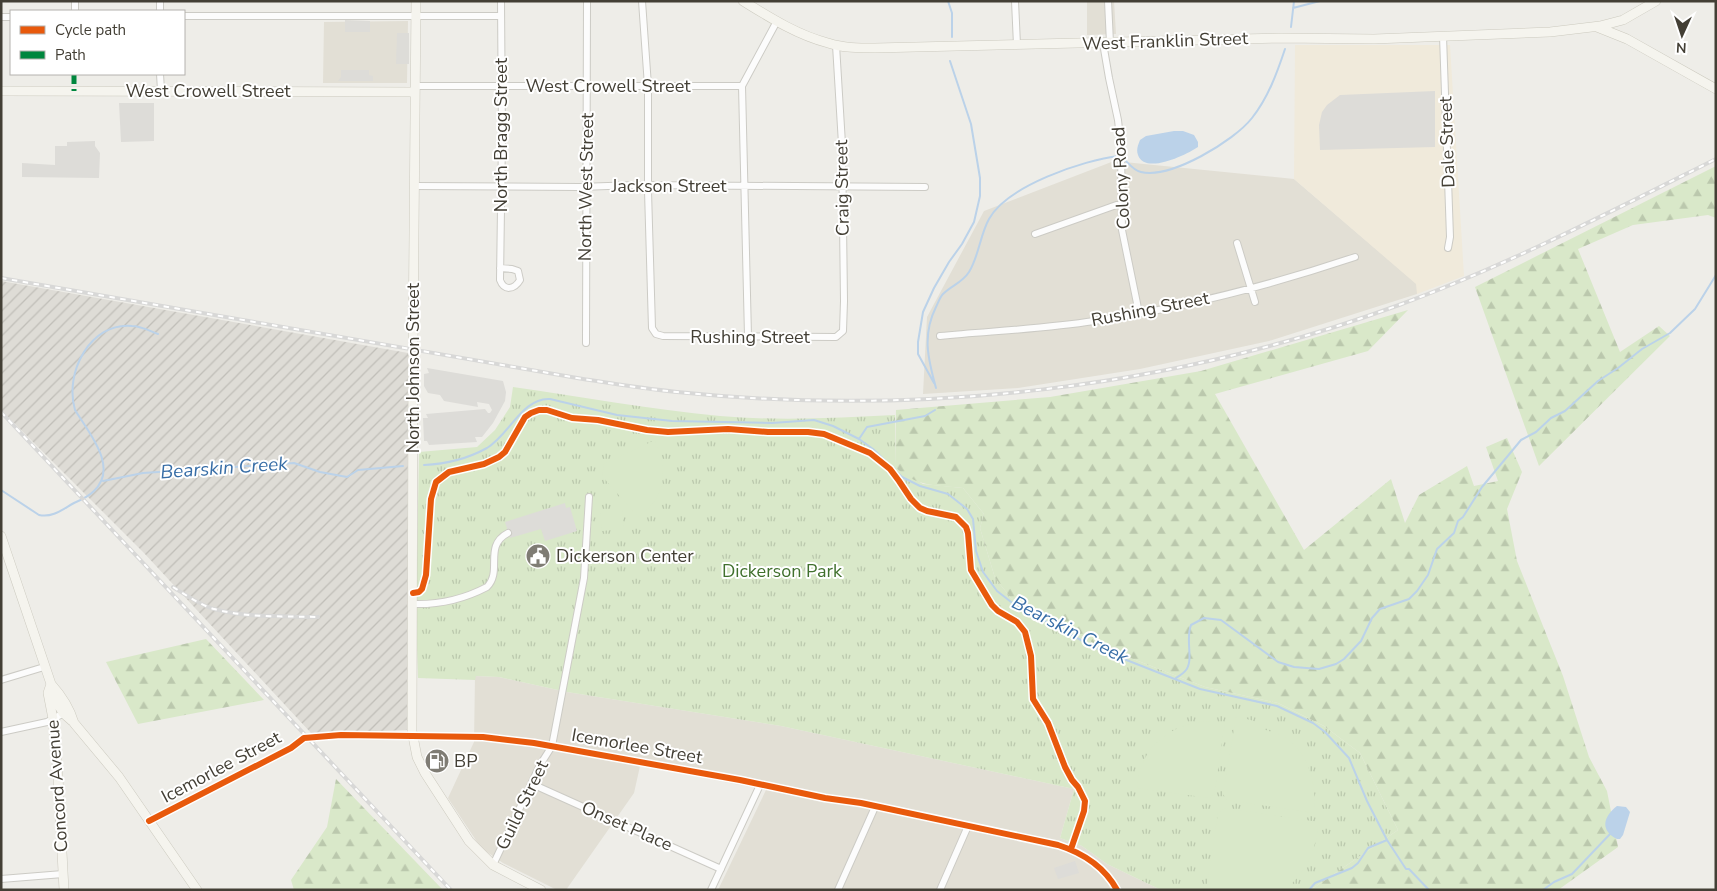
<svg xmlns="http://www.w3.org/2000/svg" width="1717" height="891" viewBox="0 0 1717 891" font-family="'Nunito Sans',sans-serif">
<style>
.residential{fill:#e2dfd5}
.commercial{fill:#f0eadb}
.industrial{fill:url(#industrial-furrows)}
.grass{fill:url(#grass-tufts)}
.forest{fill:url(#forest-firs)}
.pitch{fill:#d9e8c9}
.parking{fill:#dddcd8}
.water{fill:#bbd2e9}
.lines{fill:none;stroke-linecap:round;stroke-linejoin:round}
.stream{stroke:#bbd2e9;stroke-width:2}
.street-casing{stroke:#cccbc5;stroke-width:8}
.secondary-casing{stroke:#cccabf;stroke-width:10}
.street{stroke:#fcfcfc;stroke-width:6}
.secondary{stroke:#f5f4ee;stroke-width:9}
.rail-casing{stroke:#d8d8d7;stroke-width:4}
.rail{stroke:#fff;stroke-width:2;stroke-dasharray:5.5;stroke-linecap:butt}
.quiet{stroke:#00873e;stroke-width:5;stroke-dasharray:10 5;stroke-linecap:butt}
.cycleway-casing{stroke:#fff;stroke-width:9}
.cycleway{stroke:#e8590c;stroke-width:6}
.labels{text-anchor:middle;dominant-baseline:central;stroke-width:4;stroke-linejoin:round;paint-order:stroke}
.street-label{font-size:18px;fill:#433f35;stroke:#fff}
.poi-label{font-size:18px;fill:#433f35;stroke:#fff;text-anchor:start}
.park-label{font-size:18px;fill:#40702d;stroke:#fff}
.water-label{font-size:19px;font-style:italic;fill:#376da6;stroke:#fff}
</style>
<defs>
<pattern id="industrial-furrows" width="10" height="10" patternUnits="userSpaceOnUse" patternTransform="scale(1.25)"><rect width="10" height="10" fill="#dedcd6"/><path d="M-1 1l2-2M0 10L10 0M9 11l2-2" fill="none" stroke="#c0beb8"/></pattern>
<pattern id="grass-tufts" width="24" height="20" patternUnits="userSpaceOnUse" patternTransform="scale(1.25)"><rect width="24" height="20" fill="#d9e8c9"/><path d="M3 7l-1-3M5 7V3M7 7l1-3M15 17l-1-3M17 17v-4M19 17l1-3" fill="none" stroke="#bbc8ad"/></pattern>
<pattern id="forest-firs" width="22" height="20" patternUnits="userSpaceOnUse" patternTransform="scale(1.25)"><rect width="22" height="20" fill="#d9e8c9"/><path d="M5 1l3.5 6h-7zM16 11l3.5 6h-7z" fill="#bbc8ad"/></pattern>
</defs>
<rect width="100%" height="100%" fill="#eeede8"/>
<path class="residential" d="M1087,1H1114L1116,34L1087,35Z
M408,21L407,83H323L324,22Z
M1114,161L1294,179L1417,284V294L1269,341L1140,369L1018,388L923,394L927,317L984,211Z
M475,676L499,677L567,692L781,726L1074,789L1060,838L1082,846L1107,864L1161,890H718L766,790L640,766L634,793L566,890H557L503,863L481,848L448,798L474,742Z"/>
<path class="commercial" d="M1295,45H1450L1464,276L1417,294L1416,284L1294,179Z"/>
<path class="industrial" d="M1,281L408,353L407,730L311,733L144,553L1,410Z"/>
<path class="grass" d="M513,387C582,397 650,409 720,416C777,421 838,418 895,415V467L923,484L963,488L984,514L980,528L995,578L1011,598L1097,645L1205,687L1278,703L1324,726L1360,753L1398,830L1315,887L1308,890H1161L1107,864L1082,846L1060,838L1074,789L781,726L567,692L499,677L476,676L475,680L418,678L416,617L419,452L477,447L495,430L510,407Z"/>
<path class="forest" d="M1716,166V218L1708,215L1633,225L1578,249L1620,352L1659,326L1670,336L1539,466L1475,287Z
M1408,310L1368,351L1215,394L1304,550L1391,479L1405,523L1419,495L1467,466L1474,486L1498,481L1486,447L1507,438L1522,472L1507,509L1517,561L1563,676L1589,757L1607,791L1618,847L1558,890H1308L1315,887L1398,830L1360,753L1324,726L1278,703L1205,687L1097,645L1011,598L995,578L980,528L984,514L963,488C935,485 917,487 895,467L896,410L1050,397L1201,371Z
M206,639L264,700L138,724L106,662Z
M336,779L443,890H294L291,880L327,827Z"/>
<path class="pitch" d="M655,440C668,473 667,495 638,517L602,476L604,464Z
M622,508L624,529L602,531L600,510Z
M1236,717C1243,718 1255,720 1261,725C1266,730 1260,728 1266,730C1271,732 1277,733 1281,735C1309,750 1317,785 1314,813L1227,800L1223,794Z
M1205,721L1225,723L1214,795L1209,798L1137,788C1140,748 1167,726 1205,721Z
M1225,808L1319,822C1316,849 1307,873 1284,890H1206L1218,813Z"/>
<path class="parking" d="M345,20L370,21V32H345Z
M397,33H409V64H396Z
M341,70H369V75L373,76V81H338L341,77Z
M1435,91V147L1320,150L1319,125L1322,112L1327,105L1340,95Z
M119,103H154V141L121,142Z
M95,141V146L100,153L99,178L22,177V163L55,165V146H67V142Z
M427,368L503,381L506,392L505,401L493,423L482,437H475L477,442L429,445L427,441H424L423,418H428L426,414L485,409L488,413H490L492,410L489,404L477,402L478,407L444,401L440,395L428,393L424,386V374L429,373Z
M565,503L566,508L570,507L577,531L545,541L541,529L510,538L505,522Z
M1075,861L1079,873L1058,879L1054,868Z"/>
<path class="water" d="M1174,131H1183L1194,135L1198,142V147C1186,155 1145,175 1138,155C1136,150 1138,145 1140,140L1146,136Z
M1617,806L1626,807L1630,812L1623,835L1620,839H1617C1599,830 1604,816 1617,806Z"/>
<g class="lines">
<path class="stream" d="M948,1L952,13V37
M1293,8L1320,1
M1291,27L1294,1
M1123,158C1128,163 1134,171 1141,172C1171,179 1234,141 1252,118C1268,98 1277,73 1285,49
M934,383L918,354V342L923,312L934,288L949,262L962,244L974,222L980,196V178L971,124L950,61
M936,388C928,359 922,335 936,307C938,303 940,297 943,294C952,285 962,283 969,272C979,256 980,235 989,219C1007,186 1083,160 1119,156
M859,439L867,427L925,416L935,410
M424,465C447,464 467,459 487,448C509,435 523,397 550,399L617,415L672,421L772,423L814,420L833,426L859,439L873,449L902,477L920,486L948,494L967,509L973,519L976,551L983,572L997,591L1015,605L1096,648L1200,689L1277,706L1313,723L1325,732L1349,758L1367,801L1387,840L1406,869H1409L1429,890
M103,481L143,473L294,463L320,472L347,477L358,470L403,466
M1,490L39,515C53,518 63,509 74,503C81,500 89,496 94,491C119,467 89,433 75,410C64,373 90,322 132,326C141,326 150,331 158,334
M1176,678C1179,676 1184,673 1186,670C1194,660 1185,639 1191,625L1204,618L1221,620L1278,662L1294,667L1319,669L1336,664L1344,659L1361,641L1372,618L1380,609L1409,599L1417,591L1428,575L1437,549L1454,533L1458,521L1463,517L1482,487L1521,440L1536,432L1551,418L1565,411L1598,381L1618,368L1642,349L1670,333L1695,309L1716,275
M1309,890L1315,883L1352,868L1358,863L1368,848L1387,840
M1543,890L1554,882L1572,874L1611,833"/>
<defs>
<path id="street" d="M160,1V11
M642,1L648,86V191L652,328L656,334L663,336L836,337L843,331L844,301L842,144L836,45
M1015,1L1017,45
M1108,1L1110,43
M75,11V1
M184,16H501
M1,17H11
M1443,36L1450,237L1448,248
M1103,43L1109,78L1118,120L1121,147L1122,230L1139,313
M160,74L161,90
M415,86H742
M414,186L579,187L637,185L925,187
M1035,234L1122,203
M1237,243L1255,302
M500,268L512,269L518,271L520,280C514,290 504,291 500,280L502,137L501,1
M748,336L742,86L777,21
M940,336C991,331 1043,329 1094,321C1183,308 1271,285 1355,257
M586,343L587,1
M412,604C438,605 464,599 487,587C503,571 483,546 508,533
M1,680L44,667
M1,732L47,722L66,712
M532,784L721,869
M149,821L291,748L304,738L341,735L483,737L534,743L740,780L825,798L861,803L1058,845C1083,853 1104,866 1117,890
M493,865L540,765L552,746L584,578L589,497
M1,879L63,874
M711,890L760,785
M838,890L875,807
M940,890L968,826"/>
<path id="secondary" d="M416,1L413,349L412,731L417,757L425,773L469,841L493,865L541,890
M743,1C769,17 797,35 828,43C843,48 859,48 875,48L1281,38L1374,39L1550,32L1600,26L1623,20L1656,1
M1597,27L1627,39L1716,89
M1,91L415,92
M1,536L51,684C60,694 70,709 74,723L119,777L197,890
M51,684L48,693L53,719L58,777L64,890
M51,691L63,713L72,721"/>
</defs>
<use href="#street" class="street-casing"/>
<use href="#secondary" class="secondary-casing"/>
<use href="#street" class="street"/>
<use href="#secondary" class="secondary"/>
<defs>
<path id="rail" d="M1,278L583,379C615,384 646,389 677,392C920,417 1170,389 1399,305C1508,265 1612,211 1716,159
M1,412L451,890
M173,587C186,595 200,605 214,609C247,618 284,616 318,617"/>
</defs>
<use href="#rail" class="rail-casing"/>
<use href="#rail" class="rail"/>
<path class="quiet" d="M74,74V91"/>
<defs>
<path id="cycleway" d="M413,593L419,592L422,589L426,575L431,499L436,482L449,472L484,464L499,457L505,452L525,417L531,413L539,410H547L572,418L598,420L647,430L668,432L728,429L768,432H808L824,434L870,453L890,469L899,481L911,499L920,508L927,511L956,517L966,527L968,533L971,570L992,605L998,611L1017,622L1025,632L1031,656L1033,699L1048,723L1065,767L1072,780L1078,787L1085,801L1084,811L1071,849
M149,821L291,748L304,738L341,735L483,737L534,743L740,780L825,798L861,803L1058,845C1083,853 1104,866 1117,890"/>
</defs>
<use href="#cycleway" class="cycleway-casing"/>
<use href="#cycleway" class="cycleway"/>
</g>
<defs>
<symbol id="civic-disc" viewBox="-11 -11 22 22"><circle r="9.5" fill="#7f7c74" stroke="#fff"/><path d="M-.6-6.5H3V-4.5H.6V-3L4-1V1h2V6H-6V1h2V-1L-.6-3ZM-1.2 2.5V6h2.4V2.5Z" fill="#fff"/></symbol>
<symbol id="fuel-disc" viewBox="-11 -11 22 22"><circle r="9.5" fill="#7f7c74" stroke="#fff"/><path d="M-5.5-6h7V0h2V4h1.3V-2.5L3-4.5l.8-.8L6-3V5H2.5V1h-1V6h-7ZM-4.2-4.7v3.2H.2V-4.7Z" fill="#fff"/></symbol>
</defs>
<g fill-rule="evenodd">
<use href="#civic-disc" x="524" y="542" width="28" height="28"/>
<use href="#fuel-disc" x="423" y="747" width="28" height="28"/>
</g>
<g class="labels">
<g class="street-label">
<text transform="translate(1165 41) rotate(-2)">West Franklin Street</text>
<text x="608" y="86">West Crowell Street</text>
<text x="208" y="91">West Crowell Street</text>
<text transform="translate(501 135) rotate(-90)">North Bragg Street</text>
<text transform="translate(1447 142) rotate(-92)">Dale Street</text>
<text transform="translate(1121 178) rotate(-93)">Colony Road</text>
<text x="669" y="186">Jackson Street</text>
<text transform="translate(586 187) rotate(-89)">North West Street</text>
<text transform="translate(842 188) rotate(-91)">Craig Street</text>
<text transform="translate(1150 309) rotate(-11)">Rushing Street</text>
<text x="750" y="337">Rushing Street</text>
<text transform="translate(413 368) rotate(-90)">North Johnson Street</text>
<text transform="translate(637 746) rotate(10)">Icemorlee Street</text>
<text transform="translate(221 767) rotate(-28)">Icemorlee Street</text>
<text transform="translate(57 786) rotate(-94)">Concord Avenue</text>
<text transform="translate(522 805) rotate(-64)">Guild Street</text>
<text transform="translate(627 826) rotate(24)">Onset Place</text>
</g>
<g class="poi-label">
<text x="556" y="556">Dickerson Center</text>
<text x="454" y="761">BP</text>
</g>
<g class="park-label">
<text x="782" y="571">Dickerson Park</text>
</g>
<g class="water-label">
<text transform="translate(224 468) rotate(-4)">Bearskin Creek</text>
<text transform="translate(1070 630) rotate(27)">Bearskin Creek</text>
</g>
</g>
<rect width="1717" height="891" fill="none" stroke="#433f35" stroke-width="5"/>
<rect x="10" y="10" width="175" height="65" fill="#ffffff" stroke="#b4b2ae"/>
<rect x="20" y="26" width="25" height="8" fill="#e8590c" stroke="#b4b2ae"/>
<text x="55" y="35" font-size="15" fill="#433f35">Cycle path</text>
<rect x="20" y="51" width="25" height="8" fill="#00873e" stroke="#b4b2ae"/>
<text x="55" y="60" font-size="15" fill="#433f35">Path</text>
<g transform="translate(1682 35) rotate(183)" stroke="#ffffff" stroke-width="4" paint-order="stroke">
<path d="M0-4L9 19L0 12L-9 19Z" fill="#433f35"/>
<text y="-8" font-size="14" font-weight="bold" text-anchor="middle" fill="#433f35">N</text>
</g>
</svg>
